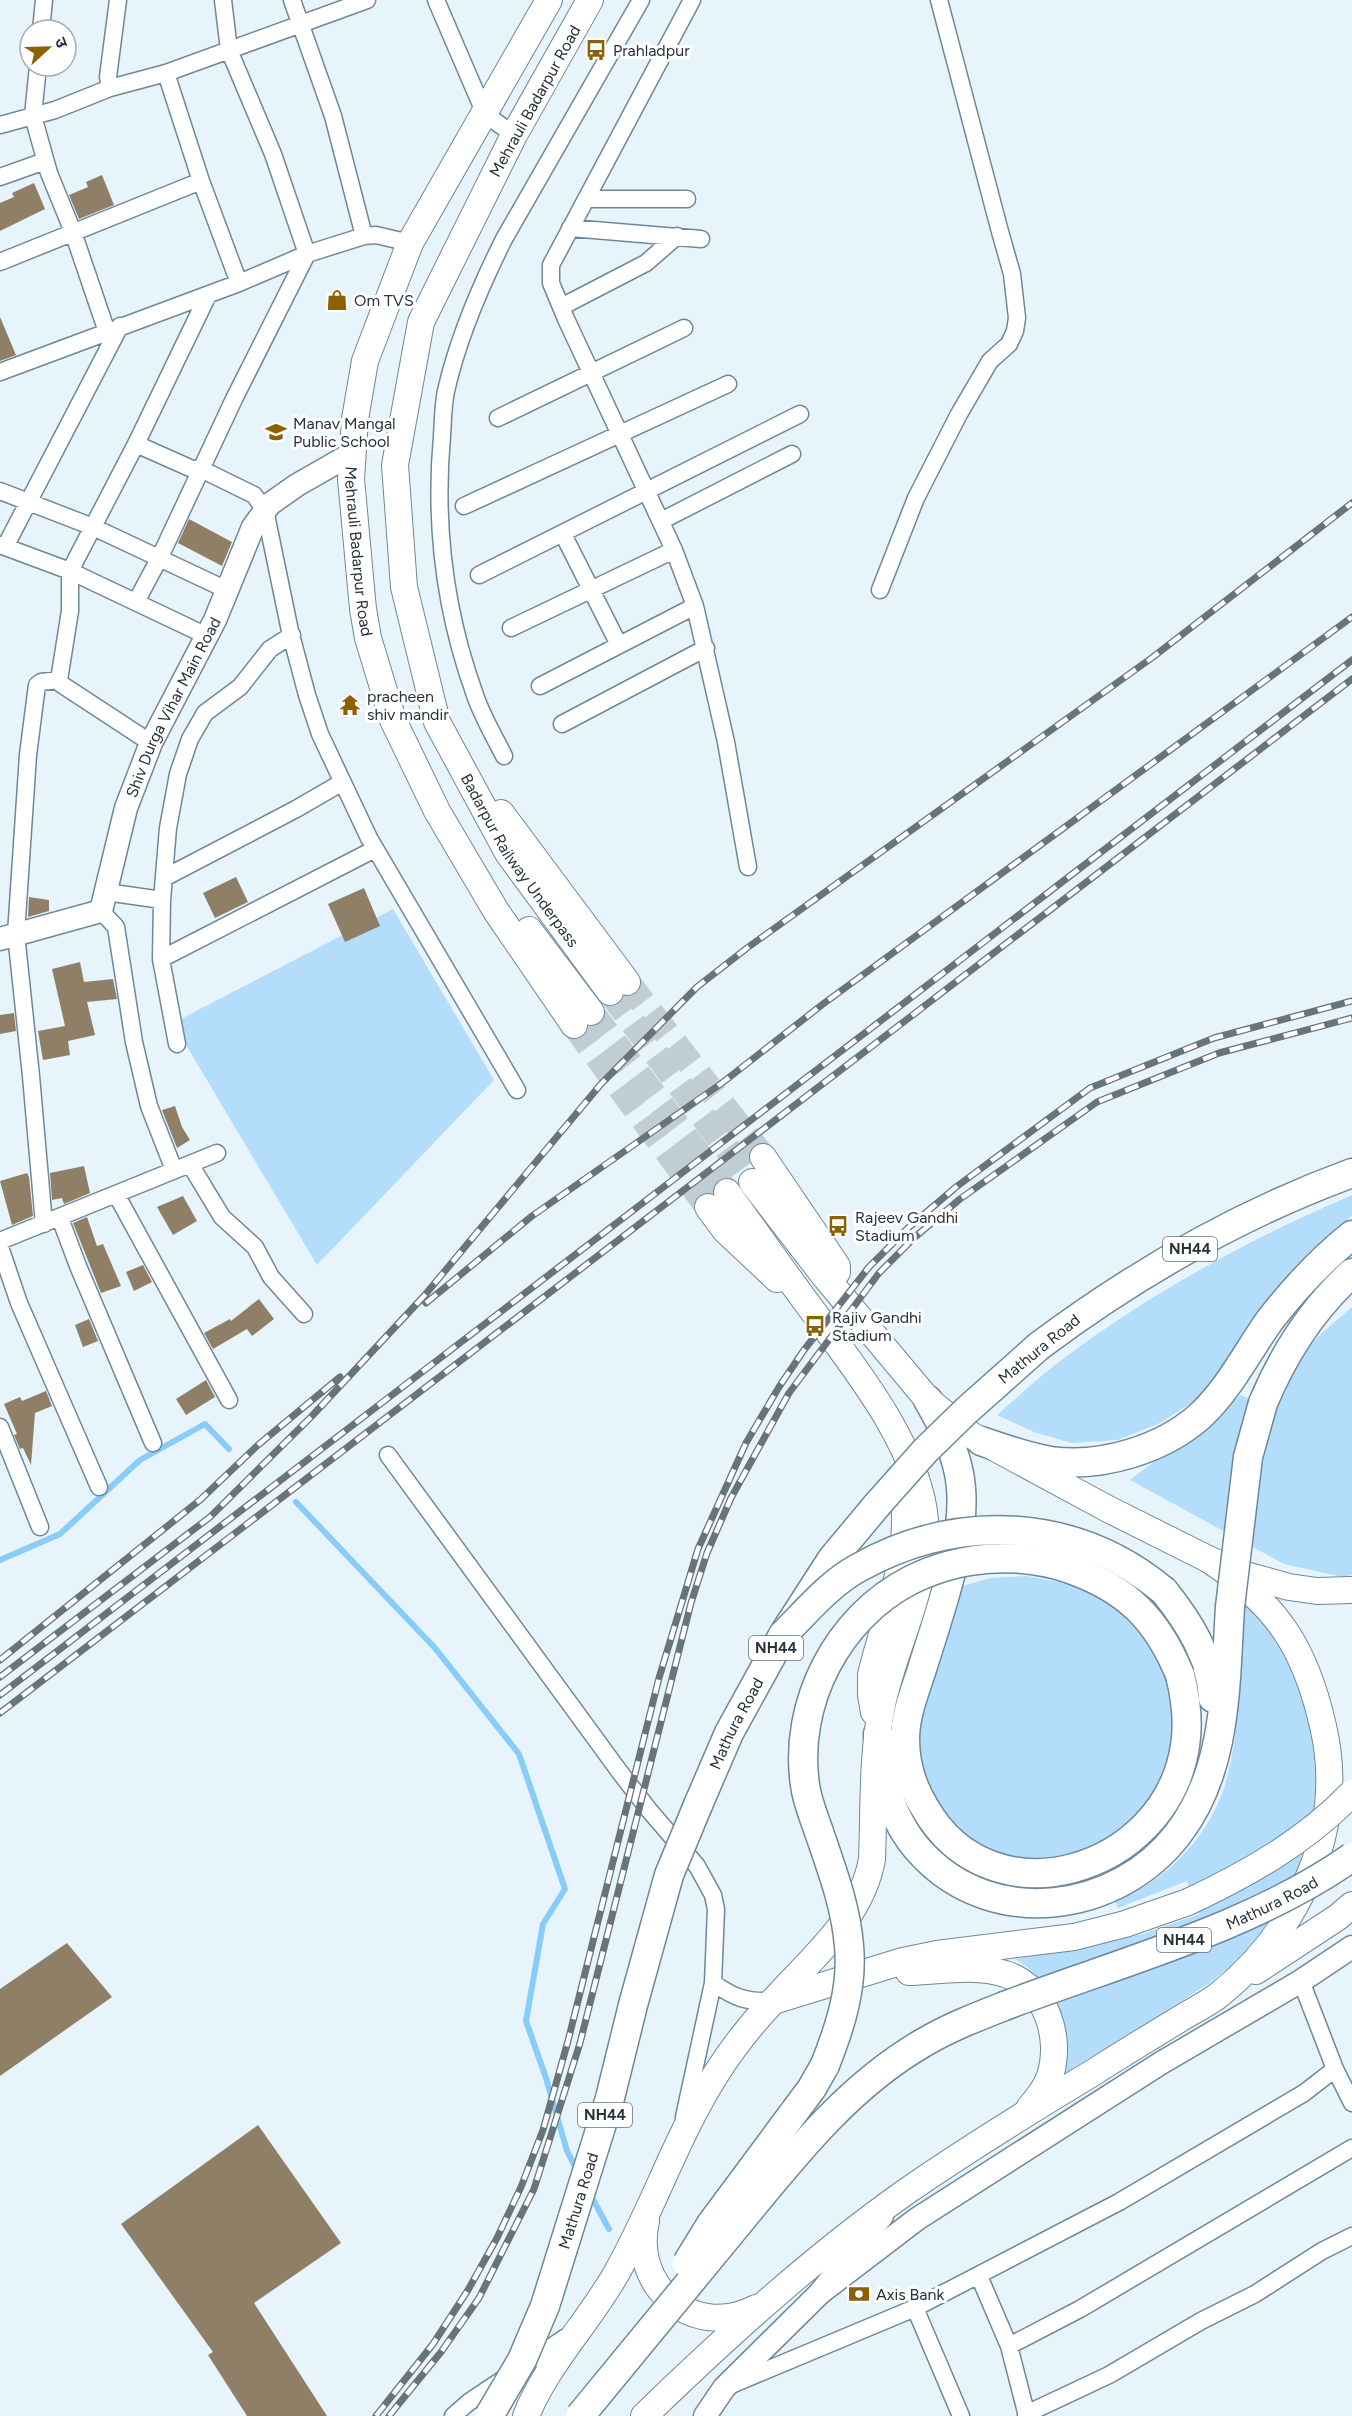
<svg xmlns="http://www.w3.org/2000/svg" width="1352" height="2416" viewBox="0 0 1352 2416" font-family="Figtree,'Noto Sans Devanagari',sans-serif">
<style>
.green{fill:#b3ddfa}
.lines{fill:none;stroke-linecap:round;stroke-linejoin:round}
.stream{stroke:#88ccf9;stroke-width:6}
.building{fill:#8f7f66}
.primary-tunnel{stroke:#c1cdd5;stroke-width:26;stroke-dasharray:26 13;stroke-linecap:butt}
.street-casing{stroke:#6d889a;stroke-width:19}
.secondary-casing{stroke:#6d889a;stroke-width:25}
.primary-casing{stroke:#6d889a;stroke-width:28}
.highway-casing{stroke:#6d889a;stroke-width:31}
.street{stroke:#fff;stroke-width:16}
.secondary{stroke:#fff;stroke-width:22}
.primary{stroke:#fff;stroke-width:26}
.highway{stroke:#fff;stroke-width:28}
.rail-casing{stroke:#68737b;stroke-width:7}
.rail{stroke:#fff;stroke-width:4.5;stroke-dasharray:14;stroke-linecap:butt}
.primary-bridge-casing{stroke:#6d889a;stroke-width:28;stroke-linecap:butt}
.highway-bridge-casing{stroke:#6d889a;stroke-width:31;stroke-linecap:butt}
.primary-bridge{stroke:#fff;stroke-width:26}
.highway-bridge{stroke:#fff;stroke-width:28}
.labels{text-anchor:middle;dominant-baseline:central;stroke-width:6;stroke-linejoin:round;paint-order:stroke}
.shield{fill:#fff;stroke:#687074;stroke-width:1.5}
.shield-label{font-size:15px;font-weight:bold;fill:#273239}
.poi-label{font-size:16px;fill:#273239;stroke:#fff;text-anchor:start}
.street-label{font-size:16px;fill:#273239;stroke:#fff}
</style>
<rect width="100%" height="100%" fill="#e8f4fc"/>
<path class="green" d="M393,909L494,1080L317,1265L173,1023Z
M1352,1195V1215L1299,1272L1199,1398L1160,1423L1118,1440L1071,1443L1034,1432L997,1415C1020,1395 1042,1374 1067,1356C1152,1292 1254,1237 1352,1195Z
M1352,1307V1575L1343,1577L1284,1564L1130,1480L1241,1395L1275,1411L1299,1357L1324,1331Z
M1027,1576C1052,1581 1082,1585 1105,1599C1112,1603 1119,1611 1125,1616C1219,1698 1168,1847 1045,1858C1017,1861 987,1853 965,1835C941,1814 920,1782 918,1749C916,1726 925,1701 932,1679C941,1648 950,1618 959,1587L990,1578Z
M1243,1602L1271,1631L1289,1659L1302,1692L1312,1732L1316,1761L1318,1792L1297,1874L1266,1929L1242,1956L1210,1983L1062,2075L1044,1984L1031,1970L1015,1959L1143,1934L1199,1914L1187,1881L1118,1908L1115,1901C1129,1894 1144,1888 1156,1879C1187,1857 1214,1821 1225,1785C1242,1728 1240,1661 1243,1602Z"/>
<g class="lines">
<path class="stream" d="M296,1502L435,1648L519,1754L565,1889L543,1924L526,2021L546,2078L567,2151L578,2172
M0,1560L60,1534L140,1460L205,1424L229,1449
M590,2194L609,2229"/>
</g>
<path class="building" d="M102,175L114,205L79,219L69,195L88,187L86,182Z
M34,183L45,209L0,231V203L14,197L12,193Z
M0,317L16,355L0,361Z
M189,519L232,542L222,566L178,543Z
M236,877L248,902L215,918L203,893Z
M364,888L380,926L345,942L328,904Z
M29,897L49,900V911L28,917Z
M80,962L84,982L113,979L117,999L87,1002L95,1035L68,1041L70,1055L43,1060L38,1031L65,1026L52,969Z
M14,1013L16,1031L0,1034V1015Z
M175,1106L182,1127L190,1140L177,1148L162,1110Z
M84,1166L90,1193L64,1204L62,1198L52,1200L50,1173Z
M27,1173L29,1177L33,1216L12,1225L0,1181Z
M183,1196L197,1221L173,1235L157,1207Z
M87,1217L97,1246L103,1244L121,1286L101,1293L73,1223Z
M143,1265L152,1282L134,1291L126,1272Z
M259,1299L274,1319L252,1336L247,1329L213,1349L204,1333L230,1319L231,1321Z
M89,1319L98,1341L83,1347L75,1325Z
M206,1380L215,1397L186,1415L176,1399Z
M46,1391L52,1406L35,1413L31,1465L23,1448L20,1449L14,1435L17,1434L4,1404L20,1397L22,1401Z
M67,1943L112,1997L0,2076V1989Z
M258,2125L341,2243L254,2303L327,2416H247L208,2355L213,2352L121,2224Z"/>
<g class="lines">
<path class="primary-tunnel" d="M627,982L763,1157
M610,992L752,1182
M591,1012L727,1192
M574,1025L708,1207"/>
<defs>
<path id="street" d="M292,0L333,116L364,236
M436,0L485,114L514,135
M692,0L551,265V283L566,319L674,550L695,606L726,742L748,867
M41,30L44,0
M38,66L33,116L49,173L73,232L107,332
M166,73L201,181L239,283
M110,88L108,77L118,0
M0,125L55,110L110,88L166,73L367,0
M0,177L45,161
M586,199H687
M570,228L701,239
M0,262L201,181
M561,307L646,263L677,236
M0,372L239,283L307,254L364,236L376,235L410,243
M498,418L684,328
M136,444L190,468L205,471L254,495L265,510L290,631L307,695L320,734L369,838L517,1090
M0,491L93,527L227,590
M464,506L728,384
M661,521L792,454
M563,534L619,645
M0,545L70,571L207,636
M5,547L120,326
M479,575L800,414
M880,590L916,498L959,414L990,361L1009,344L1015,331L1017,318L1012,274L999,228L939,0
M136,602L160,557L234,399L307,254L273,154L229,50L223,0
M511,628L674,550
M540,686L695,606
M562,724L706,648
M151,743L61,684L59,680L70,611V571L136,444L208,295
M504,756C494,736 482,716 475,695C445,612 434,524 442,436C443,421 443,405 446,391C458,338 480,287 504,239L641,0
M164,878L296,809L341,783
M106,892L162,900
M101,911L116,927L134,1042L149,1106L174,1170
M161,959L375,849
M177,1044L161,959L162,900L168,828L178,774L190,739L205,713L240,687L270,649L292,635
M190,1164L222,1217L255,1247L271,1277L304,1314
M116,1194L229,1400
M60,1218L78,1266L153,1443
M44,1224L31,1076L16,934L28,755L37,685L41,682L59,680
M0,1241L217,1153
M0,1247L19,1303L99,1487
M0,1427L40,1527
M388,1455L619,1771L649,1810L697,1866L713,1895L716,1909L713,1983L684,2117
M713,1983C735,1998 745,2002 773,2001
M1335,2069L1352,2103
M979,2276L1009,2346L1027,2416
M915,2308L961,2416
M1009,2346L1080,2309L1352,2148
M731,2385L915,2308L1119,2202L1304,2093L1335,2069L1301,1981
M1026,2414L1109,2375L1201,2321L1255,2294L1322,2251L1352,2236
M453,2416L469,2402L566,2337"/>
<g id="secondary">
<path id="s1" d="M0,939L101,911L126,808L151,743L215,620L253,527L270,504L297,485L353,453"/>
<path d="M820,2293L917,2219L1161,2063L1301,1981L1352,1947"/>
<path d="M705,2416L724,2388L820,2293L882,2216"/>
</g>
<g id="primary">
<path id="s2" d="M549,0L410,243L365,361L355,419L351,479L363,609L368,638L393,720L437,811L496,911L574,1025"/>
<path id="s3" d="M590,0L514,135L421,322L395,465L404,587L437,722L508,853L610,992"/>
<path d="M501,813L627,982"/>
<path d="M529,930L591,1012"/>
<path d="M763,1157L837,1266V1272"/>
<path d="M752,1182L826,1278L928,1400L971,1435L1108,1509L1208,1559L1242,1574L1289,1587L1317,1591L1352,1590"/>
<path d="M708,1207L725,1230L777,1279"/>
<path d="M874,1712L871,1695V1675C885,1614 919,1540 899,1478"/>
<path d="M1256,1971L1338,1917L1352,1905"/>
<path d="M909,1972C940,1971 976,1964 1005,1974C1047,1987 1062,2038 1050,2076C1046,2088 1038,2098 1030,2107"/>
<path d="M773,2001L903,1961L937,1954L1074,1937L1125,1924L1188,1902"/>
<path d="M646,2221C631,2288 694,2340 756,2308"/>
<path d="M526,2416C547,2364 588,2323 616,2274C653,2209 676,2137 716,2074C733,2047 753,2022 775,1999C813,1957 862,1917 872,1859C874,1808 872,1755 882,1705C895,1643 930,1584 925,1520C919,1447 854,1367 812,1310C783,1271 755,1231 727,1192"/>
<path d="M644,2416C727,2336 812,2258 907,2191C968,2149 1031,2110 1094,2072C1122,2054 1150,2037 1178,2020C1192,2011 1208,2004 1220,1994C1299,1930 1347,1827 1323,1726C1305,1646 1276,1604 1208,1559"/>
</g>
<g id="highway">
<path d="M1039,1346C1134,1275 1240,1214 1352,1173"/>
<path d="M928,1400C943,1426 959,1457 961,1488C966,1541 938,1617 922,1669C915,1691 905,1715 905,1739C905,1763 912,1787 925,1808C992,1925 1166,1872 1185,1746C1189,1721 1186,1699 1180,1675"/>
<path d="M1263,1403C1284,1353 1311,1310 1352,1273"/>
<path d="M981,1441C1004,1449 1027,1457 1051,1461C1102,1468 1163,1449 1200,1416C1230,1388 1247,1352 1270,1320C1294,1289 1321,1260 1352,1235"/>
<path d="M1164,1591C1189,1622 1211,1657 1213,1698"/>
<path d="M878,1734C880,1778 891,1822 923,1855C994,1930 1118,1913 1178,1834C1228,1769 1225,1684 1230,1607"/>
<path id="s4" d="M698,1805L729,1733L783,1635L832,1559L877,1505"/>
<path d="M711,2224L812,2088L825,2065"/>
<path d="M728,2236C787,2165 842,2090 923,2043C950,2027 979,2016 1007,2005"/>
</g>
</defs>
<use href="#street" class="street-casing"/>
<use href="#secondary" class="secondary-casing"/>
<use href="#primary" class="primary-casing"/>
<use href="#highway" class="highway-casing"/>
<use href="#street" class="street"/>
<use href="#secondary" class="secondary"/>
<use href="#primary" class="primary"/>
<use href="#highway" class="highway"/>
<defs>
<path id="rail" d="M426,1303L532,1216L722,1083L823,1004L1352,617
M0,1660L200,1500L258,1445L340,1377
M0,1677L210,1517L311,1417L424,1296L601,1084L697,987L747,948L1153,657L1352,503
M0,1695L1352,660
M0,1713L1352,679
M376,2416L433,2344L468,2290L497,2238L521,2187L543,2130L568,2041L659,1678L698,1549L746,1443L779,1387L804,1350L869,1267L908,1228L956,1187L1090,1088L1214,1038L1352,1001
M389,2416L441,2352L479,2298L534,2189L580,2043L691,1603L707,1553L731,1498L789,1393L879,1273L915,1237L960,1199L1097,1102L1219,1053L1352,1018"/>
</defs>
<use href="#rail" class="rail-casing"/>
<use href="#rail" class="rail"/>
<defs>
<path id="primary-bridge" d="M1188,1902C1248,1874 1306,1841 1352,1793"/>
<g id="highway-bridge">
<path d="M877,1505L925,1451L966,1411L1039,1346"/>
<path d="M1230,1607L1248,1457L1263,1403"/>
<path d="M783,1635C806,1612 829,1584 858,1568C958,1512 1075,1517 1164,1591"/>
<path id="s5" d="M1007,2005C1121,1962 1253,1927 1352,1857"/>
<path d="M825,2065C840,2027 853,1988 849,1946C846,1907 832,1870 819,1832C814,1817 807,1801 805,1785C793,1703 838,1617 911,1580C959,1556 1018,1551 1070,1569C1127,1589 1157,1619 1180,1675"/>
<path d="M687,2263L711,2224"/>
<path id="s6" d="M489,2416L522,2360L545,2306L610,2098L633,2005L669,1875L698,1805"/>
<path d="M580,2416L728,2236"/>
</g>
</defs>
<use href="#primary-bridge" class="primary-bridge-casing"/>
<use href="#highway-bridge" class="highway-bridge-casing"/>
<use href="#primary-bridge" class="primary-bridge"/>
<use href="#highway-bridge" class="highway-bridge"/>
</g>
<defs>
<symbol id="bus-bare" viewBox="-9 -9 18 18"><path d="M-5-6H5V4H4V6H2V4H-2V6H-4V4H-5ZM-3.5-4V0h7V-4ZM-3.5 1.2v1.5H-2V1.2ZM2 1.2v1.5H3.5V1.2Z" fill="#8b6103" stroke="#fff" stroke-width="2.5" paint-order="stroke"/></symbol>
<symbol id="shop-bare" viewBox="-9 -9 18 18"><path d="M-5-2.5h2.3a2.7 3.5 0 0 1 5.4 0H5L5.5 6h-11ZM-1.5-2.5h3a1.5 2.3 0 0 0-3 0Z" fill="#8b6103" stroke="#fff" stroke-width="2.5" paint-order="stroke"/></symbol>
<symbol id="school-bare" viewBox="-9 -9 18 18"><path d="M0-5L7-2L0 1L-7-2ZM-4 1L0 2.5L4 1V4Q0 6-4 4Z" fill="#8b6103" stroke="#fff" stroke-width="2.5" paint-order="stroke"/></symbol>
<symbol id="temple-bare" viewBox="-9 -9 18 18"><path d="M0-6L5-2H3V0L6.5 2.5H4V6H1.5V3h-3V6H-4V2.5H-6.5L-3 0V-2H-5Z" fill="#8b6103" stroke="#fff" stroke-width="2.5" paint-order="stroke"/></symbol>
<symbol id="bank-bare" viewBox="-9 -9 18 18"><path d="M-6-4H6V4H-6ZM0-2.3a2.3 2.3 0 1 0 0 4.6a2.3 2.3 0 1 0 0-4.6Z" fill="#8b6103" stroke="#fff" stroke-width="2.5" paint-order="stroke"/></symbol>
</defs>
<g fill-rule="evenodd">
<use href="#bus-bare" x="581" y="35" width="30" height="30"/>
<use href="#shop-bare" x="322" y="285" width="30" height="30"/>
<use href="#school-bare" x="261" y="417" width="30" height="30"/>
<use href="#temple-bare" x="335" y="690" width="30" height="30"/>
<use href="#bus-bare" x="823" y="1211" width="30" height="30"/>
<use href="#bus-bare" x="800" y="1311" width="30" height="30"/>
<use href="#bank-bare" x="844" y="2279" width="30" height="30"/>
</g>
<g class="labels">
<g class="shield">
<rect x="1163" y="1237" width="54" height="24" rx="4.5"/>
<rect x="749" y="1636" width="54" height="24" rx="4.5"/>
<rect x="1157" y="1928" width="54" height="24" rx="4.5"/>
<rect x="578" y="2103" width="54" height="24" rx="4.5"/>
</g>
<g class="shield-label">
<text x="1190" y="1249">NH44</text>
<text x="776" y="1648">NH44</text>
<text x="1184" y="1940">NH44</text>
<text x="605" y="2115">NH44</text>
</g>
<g class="poi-label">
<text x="613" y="50">Prahladpur</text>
<text x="354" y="300">Om TVS</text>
<text x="293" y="423">Manav Mangal<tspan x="293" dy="18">Public School</tspan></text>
<text x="367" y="696">pracheen<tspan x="367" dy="18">shiv mandir</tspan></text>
<text x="855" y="1217">Rajeev Gandhi<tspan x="855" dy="18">Stadium</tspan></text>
<text x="832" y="1317">Rajiv Gandhi<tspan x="832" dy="18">Stadium</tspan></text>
<text x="876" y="2294">Axis Bank</text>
</g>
<g class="street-label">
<text transform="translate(535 101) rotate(-61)">Mehrauli Badarpur Road</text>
<text stroke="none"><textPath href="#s2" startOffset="598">Mehrauli Badarpur Road</textPath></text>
<text stroke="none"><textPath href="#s1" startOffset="322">Shiv Durga Vihar Main Road</textPath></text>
<text stroke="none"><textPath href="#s3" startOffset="932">Badarpur Railway Underpass</textPath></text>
<text transform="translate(1039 1349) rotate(-39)">Mathura Road</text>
<text stroke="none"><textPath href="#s4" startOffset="90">Mathura Road</textPath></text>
<text stroke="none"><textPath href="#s5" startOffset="284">Mathura Road</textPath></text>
<text stroke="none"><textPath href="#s6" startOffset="234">Mathura Road</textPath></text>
</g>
</g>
<g transform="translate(48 48) rotate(68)"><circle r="28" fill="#ffffff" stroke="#a9adb0" stroke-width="1.5"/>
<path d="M0-4.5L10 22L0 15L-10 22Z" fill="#8b6103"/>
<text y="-9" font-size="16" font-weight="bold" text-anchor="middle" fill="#273239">उ</text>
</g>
</svg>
